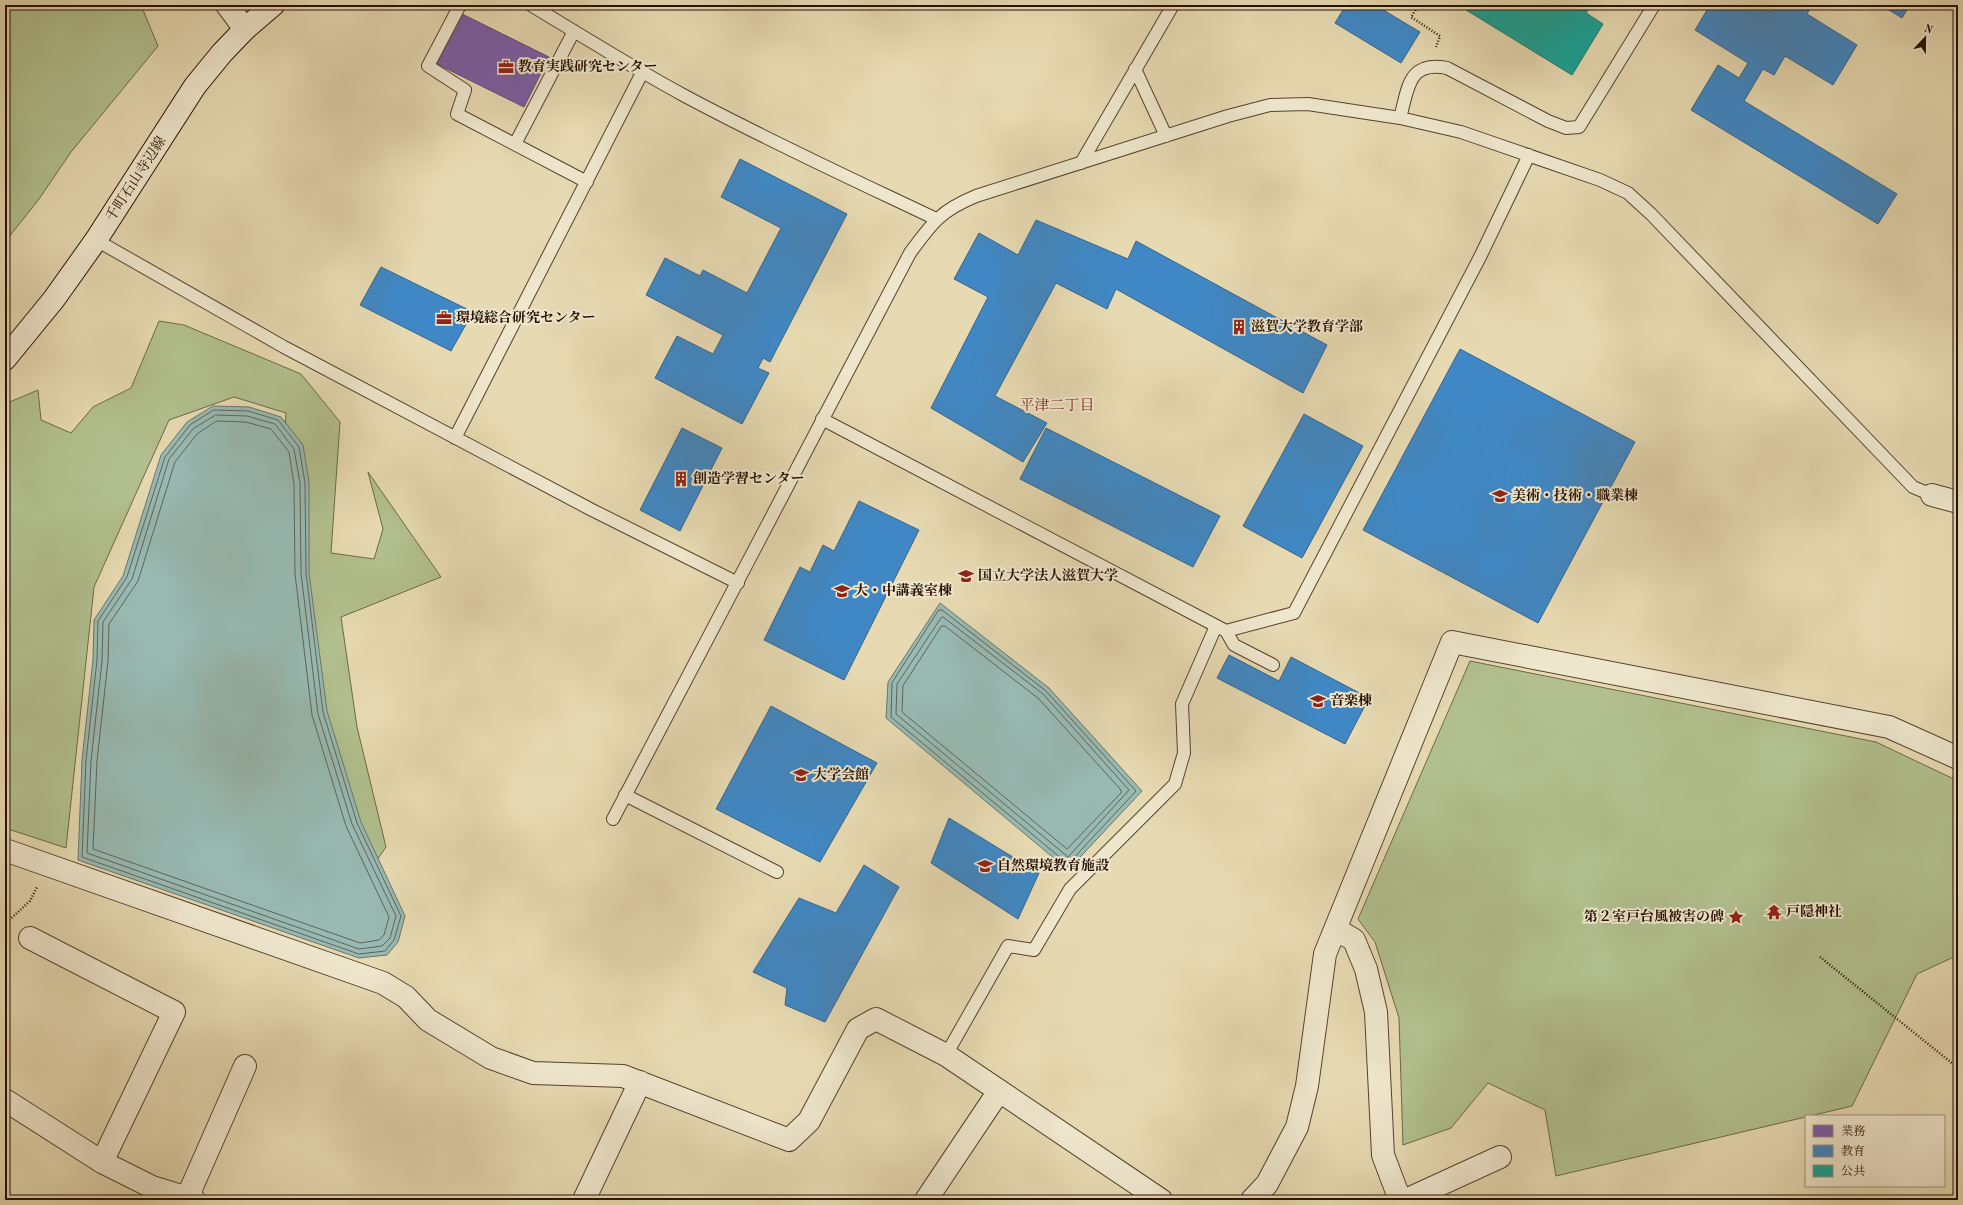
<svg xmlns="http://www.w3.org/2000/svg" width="1963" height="1205" viewBox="0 0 1963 1205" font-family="'Old Standard TT','Noto Serif JP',serif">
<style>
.green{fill:#b2c08f;stroke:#6c6848}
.water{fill:#98bab3;stroke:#6a766b}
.offices{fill:#7b5ea7;stroke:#624675}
.schools{fill:#3f88c5;stroke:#38648a}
.public{fill:#17a398;stroke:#1c776a}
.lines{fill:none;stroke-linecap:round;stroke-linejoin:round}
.shore{stroke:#5f645a;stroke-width:1}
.service-casing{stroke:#56422c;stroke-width:14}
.minor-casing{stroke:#56422c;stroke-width:24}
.secondary-casing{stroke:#260f00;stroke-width:24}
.path{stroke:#260f00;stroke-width:2.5;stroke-dasharray:1 2;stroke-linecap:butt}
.service{stroke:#efe7cd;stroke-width:12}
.minor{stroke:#efe7cd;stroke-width:22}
.secondary{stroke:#efe7cd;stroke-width:22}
.labels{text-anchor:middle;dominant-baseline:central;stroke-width:4;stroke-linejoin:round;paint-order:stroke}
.poi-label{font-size:14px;font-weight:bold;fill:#260f00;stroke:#efe7cd;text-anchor:start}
.street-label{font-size:14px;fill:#260f00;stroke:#efe7cd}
.neighbourhood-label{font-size:15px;fill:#7a1f14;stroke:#efe7cd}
</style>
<rect width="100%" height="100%" fill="#e7dab2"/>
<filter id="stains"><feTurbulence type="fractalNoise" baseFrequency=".005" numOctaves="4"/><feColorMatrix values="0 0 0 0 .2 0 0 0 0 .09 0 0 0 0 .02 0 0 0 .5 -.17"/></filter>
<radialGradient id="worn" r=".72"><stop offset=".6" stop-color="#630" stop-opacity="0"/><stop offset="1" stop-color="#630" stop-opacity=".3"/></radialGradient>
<path class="green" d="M5,5H141L158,46L71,152L39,199L5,242Z
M159,321L184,325L301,374L340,422L331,553L374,559L383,529L368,472L441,577L341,617L357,727L386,847L368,873L313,729L281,507L286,413L234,397L169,420L94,587L66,848L5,828V404L38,390L41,420L71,433L93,407L131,388Z
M1470,661L1876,742L1958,781V957L1956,956L1917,974L1852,1106L1556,1176L1545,1110L1488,1083L1451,1128L1403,1145L1399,1018L1375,942L1358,919Z"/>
<path class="water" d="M213,406L249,407L281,417L303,445L309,482V573L327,711L361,822L405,916L398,942L387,955L359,958L78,860L82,760L93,660L94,620L123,576L161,455L187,422Z
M940,603L1049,688L1142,791L1068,870L886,718L888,682Z"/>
<path class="offices" d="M460,13L549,57L524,107L435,63Z"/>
<path class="schools" d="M1346,5H1375L1420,32L1401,63L1335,23Z
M1710,5H1759L1770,12L1775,5H1812L1807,14L1857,45L1833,85L1785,56L1774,75L1763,69L1744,101L1897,194L1878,224L1691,110L1718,65L1739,78L1748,63L1695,30Z
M1881,5H1910L1902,18Z
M740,159L847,214L770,362L763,358L758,368L769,373L742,424L655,378L677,336L713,354L723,335L646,295L665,258L700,276L703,270L747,293L781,228L721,197Z
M1036,220L1128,259L1136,241L1327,345L1303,393L1116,289L1107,309L1056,283L995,396L1047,423L1023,462L931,408L988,297L954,279L979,233L1018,255Z
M381,267L473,312L451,351L360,305Z
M1460,349L1635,442L1538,623L1363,530Z
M1304,414L1363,446L1302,558L1243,526Z
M682,428L722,448L680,531L640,510Z
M1046,428L1220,516L1193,567L1020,479Z
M859,501L919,530L844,680L764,640L800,567L810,572L823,545L834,551Z
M1229,655L1279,681L1291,657L1369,698L1345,744L1217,678Z
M771,706L877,763L820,862L716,809Z
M949,818L1039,873L1018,919L931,863Z
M864,865L899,887L825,1022L785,1005L787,988L753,972L799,898L836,913Z"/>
<path class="public" d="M1458,5H1592L1586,13L1603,24L1572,75Z"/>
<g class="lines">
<path class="shore" d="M214,410L248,411L278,420L299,447L305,483L306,573L323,712L357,823L401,916L394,940L385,951L359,954L82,857L86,760L97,660L98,621L127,577L165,457L190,425Z
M216,415L247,416L275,424L294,449L300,483L301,573L318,714L352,824L396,916L390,938L382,946L359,949L87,853L91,761L102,661L103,622L132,579L169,459L193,429Z
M217,421L246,422L271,429L289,452L294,484L295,574L312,715L346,826L389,917L384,935L379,940L360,943L93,849L97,761L108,661L109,624L138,581L175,462L197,434Z
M939,610H942L1046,691L1136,791L1068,864L891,717L892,683Z
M943,617L1043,694L1129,790L1068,857L896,714L897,684L941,618Z
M942,626H945L1039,699L1121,790V793L1067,849L902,712L903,686Z"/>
<defs>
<path id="service" d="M460,5L428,66L465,90L457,114L587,182
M531,5C582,36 633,68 685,96C767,140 852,179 936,219
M1135,69L1166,136
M1400,118C1408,89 1408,60 1447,68L1548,121L1566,128L1579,127L1654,5
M515,144L574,31
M1081,163L1173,5
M96,240L284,347L592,510L738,583
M822,419L1226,631L1234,645L1273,665
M455,438L642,73
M1226,631L1294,613L1480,257L1529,155
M625,795L777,872
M613,819L910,253C932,223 940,211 976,196L1228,116L1270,105L1308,104L1400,118L1461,132L1600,180L1628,193L1651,214L1913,487L1932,495
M946,1055L1008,946L1034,950L1070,889L1175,784L1184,753L1182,704L1216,626"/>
<path id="minor" d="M227,5L245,29
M1932,495L1958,502
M5,850L383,983L406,997L428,1020L491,1058L533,1073L623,1076L789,1140L809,1121L858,1029L876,1019L946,1055L1161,1200
M1333,935L1344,934L1354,940L1366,969L1376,1012L1383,1155L1400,1200
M30,938L174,1012L102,1162
M5,1100L102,1162L152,1187L194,1200
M187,1198L245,1066
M584,1200L640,1082
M926,1200L999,1091
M1252,1200L1267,1184L1297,1127L1307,1086L1325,954L1452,642L1889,727L1958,758
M1406,1200L1500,1157"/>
<path id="secondary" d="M5,359L54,299L96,240L195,86L222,53L245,29L273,5"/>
</defs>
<use href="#service" class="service-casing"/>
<use href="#minor" class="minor-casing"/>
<use href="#secondary" class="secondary-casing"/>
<path class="path" d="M1419,5L1411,17L1440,36L1436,47
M5,924L30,901L37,887
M1820,957L1958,1068"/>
<use href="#service" class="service"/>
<use href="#minor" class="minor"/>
<use href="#secondary" class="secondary"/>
</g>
<defs>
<symbol id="office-bare" viewBox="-9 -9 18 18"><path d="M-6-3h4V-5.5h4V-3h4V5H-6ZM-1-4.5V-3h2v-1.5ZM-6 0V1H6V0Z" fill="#8f2418" stroke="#efe7cd" stroke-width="2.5" paint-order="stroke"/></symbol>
<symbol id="building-bare" viewBox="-9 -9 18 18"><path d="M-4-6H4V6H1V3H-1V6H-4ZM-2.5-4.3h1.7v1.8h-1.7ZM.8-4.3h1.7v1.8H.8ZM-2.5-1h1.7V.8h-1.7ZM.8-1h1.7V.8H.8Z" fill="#8f2418" stroke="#efe7cd" stroke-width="2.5" paint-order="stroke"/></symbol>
<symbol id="university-bare" viewBox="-9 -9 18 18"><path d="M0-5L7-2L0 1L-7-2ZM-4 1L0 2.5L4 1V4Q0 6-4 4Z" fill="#8f2418" stroke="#efe7cd" stroke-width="2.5" paint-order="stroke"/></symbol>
<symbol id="temple-bare" viewBox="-9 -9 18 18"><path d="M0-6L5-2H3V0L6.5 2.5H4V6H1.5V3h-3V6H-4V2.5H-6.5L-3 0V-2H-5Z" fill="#8f2418" stroke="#efe7cd" stroke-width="2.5" paint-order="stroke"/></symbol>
<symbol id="sight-bare" viewBox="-9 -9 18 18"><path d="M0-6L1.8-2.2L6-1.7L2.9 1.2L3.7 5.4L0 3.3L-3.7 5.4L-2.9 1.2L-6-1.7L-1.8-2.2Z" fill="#8f2418" stroke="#efe7cd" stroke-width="2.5" paint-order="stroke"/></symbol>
</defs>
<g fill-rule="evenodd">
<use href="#office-bare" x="495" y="56" width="22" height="22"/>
<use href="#office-bare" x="433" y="307" width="22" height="22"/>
<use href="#building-bare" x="1228" y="316" width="22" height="22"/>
<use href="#building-bare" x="670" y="468" width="22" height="22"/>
<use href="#university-bare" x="1489" y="485" width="22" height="22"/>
<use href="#university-bare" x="955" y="565" width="22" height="22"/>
<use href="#university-bare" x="831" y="580" width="22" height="22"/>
<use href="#university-bare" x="1307" y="690" width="22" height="22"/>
<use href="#university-bare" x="790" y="764" width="22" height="22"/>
<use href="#university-bare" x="974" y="855" width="22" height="22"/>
<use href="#temple-bare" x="1763" y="901" width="22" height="22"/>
<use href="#sight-bare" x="1725" y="906" width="22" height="22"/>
</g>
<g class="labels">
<g class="poi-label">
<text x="518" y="67">教育実践研究センター</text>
<text x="456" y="318">環境総合研究センター</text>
<text x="1251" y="327">滋賀大学教育学部</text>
<text x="693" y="479">創造学習センター</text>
<text x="1512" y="496">美術・技術・職業棟</text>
<text x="978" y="576">国立大学法人滋賀大学</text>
<text x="854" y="591">大・中講義室棟</text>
<text x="1330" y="701">音楽棟</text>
<text x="813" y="775">大学会館</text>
<text x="997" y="866">自然環境教育施設</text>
<text x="1786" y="912">戸隠神社</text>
<text x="1724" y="917" text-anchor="end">第２室戸台風被害の碑</text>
</g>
<g class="street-label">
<text transform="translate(136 179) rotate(-57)">千町石山寺辺線</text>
</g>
<g class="neighbourhood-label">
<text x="1057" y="406">平津二丁目</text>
</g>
</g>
<rect width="1963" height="1205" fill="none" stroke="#e7dab2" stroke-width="20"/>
<rect x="6" y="6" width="1951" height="1193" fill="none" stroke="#260f00" stroke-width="2"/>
<rect x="10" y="10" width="1943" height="1185" fill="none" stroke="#260f00"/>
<rect x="1805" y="1115" width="140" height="72" fill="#efe7cd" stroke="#9f917b"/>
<rect x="1813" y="1125" width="20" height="12" fill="#7b5ea7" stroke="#9f917b"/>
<text x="1841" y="1135" font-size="12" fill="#260f00">業務</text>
<rect x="1813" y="1145" width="20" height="12" fill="#3f88c5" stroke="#9f917b"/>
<text x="1841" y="1155" font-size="12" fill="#260f00">教育</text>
<rect x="1813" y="1165" width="20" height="12" fill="#17a398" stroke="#9f917b"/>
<text x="1841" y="1175" font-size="12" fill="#260f00">公共</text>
<g transform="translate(1925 38) rotate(22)" stroke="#efe7cd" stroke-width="3" paint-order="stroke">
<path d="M0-3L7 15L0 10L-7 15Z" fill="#260f00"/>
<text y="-6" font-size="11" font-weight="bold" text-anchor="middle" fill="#260f00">N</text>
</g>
<rect width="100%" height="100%" filter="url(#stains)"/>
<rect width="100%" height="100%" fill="url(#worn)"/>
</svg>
